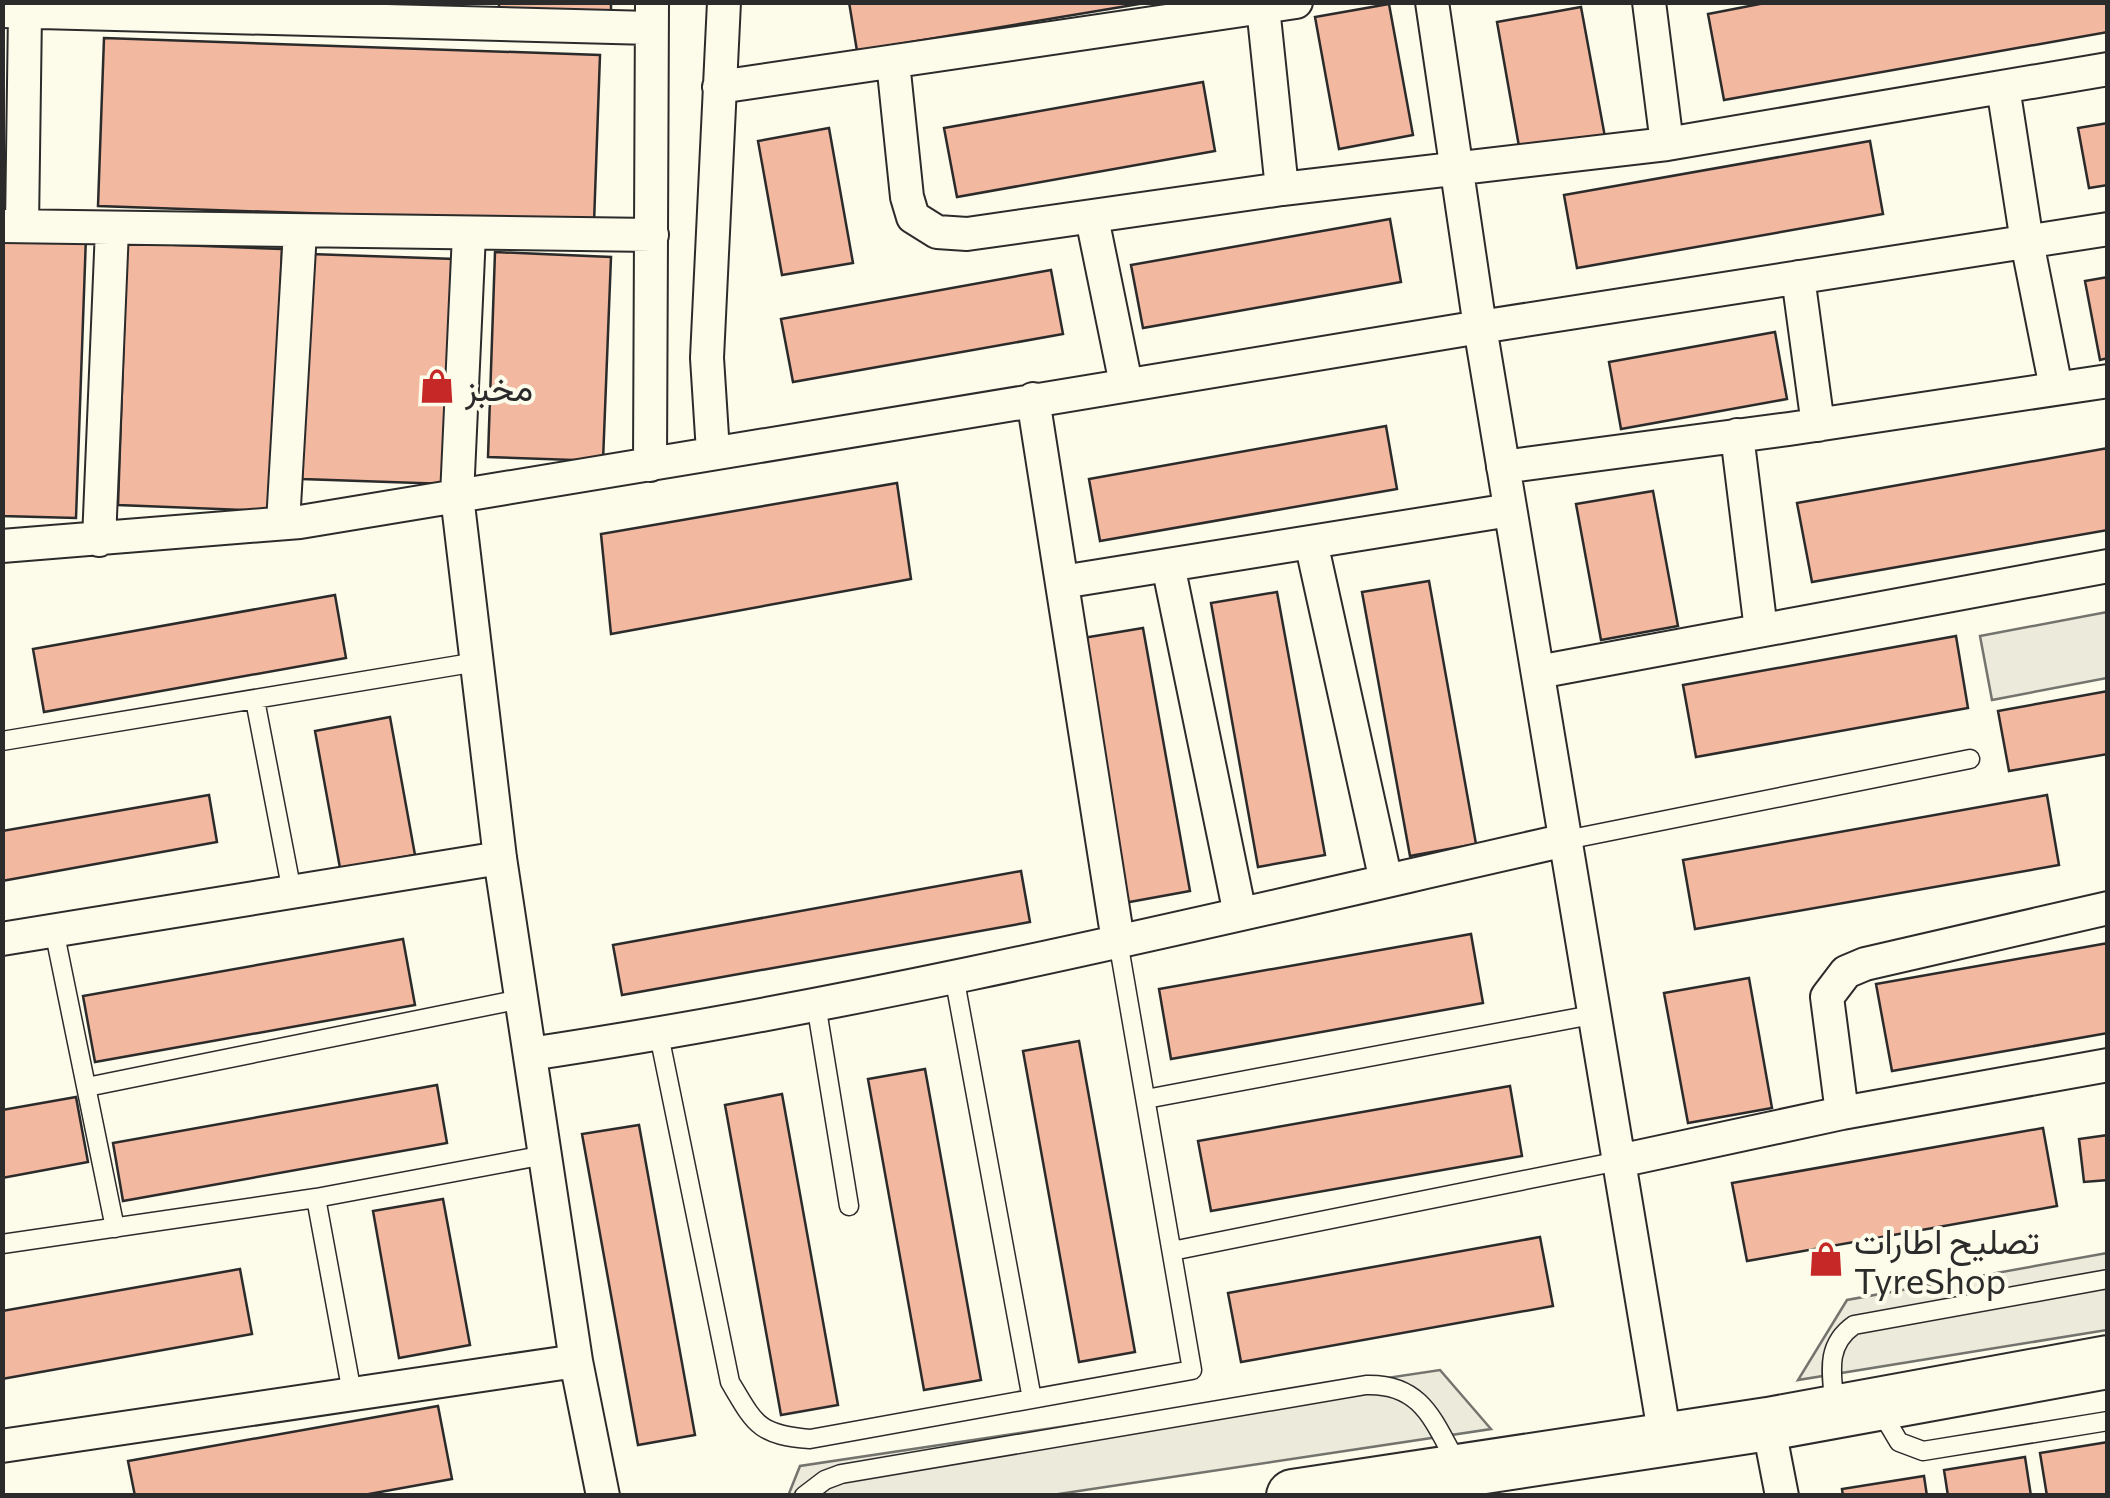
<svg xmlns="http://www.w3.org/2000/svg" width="2110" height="1498" viewBox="0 0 2110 1498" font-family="Commissioner,Vazirmatn,sans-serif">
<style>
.parking{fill:#eceadb;stroke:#74746e;stroke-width:2.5}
.building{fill:#f2b8a0;stroke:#2b2b2b;stroke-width:2.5}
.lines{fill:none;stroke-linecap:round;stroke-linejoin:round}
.service-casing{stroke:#2b2b2b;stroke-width:21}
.minor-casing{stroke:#2b2b2b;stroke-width:36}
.primary-casing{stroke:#2b2b2b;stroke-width:56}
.service{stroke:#fdfbea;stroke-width:18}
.minor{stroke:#fdfbea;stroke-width:32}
.primary{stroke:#fdfbea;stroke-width:52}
.labels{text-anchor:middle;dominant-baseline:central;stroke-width:8;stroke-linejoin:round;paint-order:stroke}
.poi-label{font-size:35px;fill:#2b2b2b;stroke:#fdfbea;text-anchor:start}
</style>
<rect width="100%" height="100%" fill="#fdfbea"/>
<path class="parking" d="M2107,612V678L1992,700L1980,636Z
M2107,1253V1330L1798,1380L1847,1300Z
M1440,1370L1491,1429L1052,1495L788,1496L800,1466Z"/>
<path class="building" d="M295,2H457L456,17Z
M499,2H611V15L499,10Z
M849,2H1151L857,51Z
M1770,2H2108V32L1724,100L1708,14Z
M1389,4L1413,135L1339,149L1315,17Z
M1581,7L1605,137L1520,152L1497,22Z
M104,38L600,55L594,223L98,206Z
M1203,82L1215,151L957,197L944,128Z
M2108,123V185L2089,188L2078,128Z
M829,128L853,263L782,275L758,141Z
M1870,141L1883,214L1577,268L1564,195Z
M1390,219L1401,282L1143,328L1131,265Z
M2,233L86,236L76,518L2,516Z
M127,243L282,249L272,511L118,505Z
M495,252L611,257L603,461L488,457Z
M310,254L455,259L447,484L302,479Z
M1051,270L1063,334L793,382L781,319Z
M2108,277V358L2100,360L2085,281Z
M1775,332L1787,399L1621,429L1609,362Z
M1386,426L1397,489L1100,541L1089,479Z
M2108,448V530L1812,582L1797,503Z
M897,483L911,579L611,634L601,534Z
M1653,491L1678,626L1601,640L1576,504Z
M1429,581L1476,844L1410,856L1362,592Z
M1277,592L1325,855L1258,867L1211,603Z
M335,595L346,658L44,712L33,649Z
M1143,628L1190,891L1124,903L1077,639Z
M1956,636L1968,708L1696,757L1683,685Z
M2108,691V754L2009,771L1998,711Z
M390,717L415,855L340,868L315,731Z
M209,795L217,842L2,881V831Z
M2047,795L2059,865L1695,929L1683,860Z
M1021,871L1030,922L622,995L613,945Z
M1471,934L1483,1003L1171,1059L1159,989Z
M403,939L415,1005L95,1062L83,996Z
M2108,943V1033L1892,1071L1876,984Z
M1749,978L1772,1108L1688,1123L1664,993Z
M1079,1041L1135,1352L1079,1362L1023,1051Z
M925,1069L981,1380L924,1390L868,1079Z
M437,1085L447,1143L123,1201L113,1143Z
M1510,1086L1522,1156L1211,1211L1198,1141Z
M782,1094L838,1405L781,1415L725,1105Z
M76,1097L88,1162L2,1178V1110Z
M639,1125L695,1435L638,1445L582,1134Z
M2043,1128L2057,1206L1747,1261L1732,1183Z
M2108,1135V1180L2084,1182L2079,1139Z
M443,1199L470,1345L399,1358L373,1211Z
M1540,1237L1553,1306L1241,1362L1228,1293Z
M240,1269L252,1334L2,1379V1311Z
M438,1406L452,1479L358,1496H135L128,1461Z
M2108,1442V1496H2047L2040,1453Z
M2025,1457L2031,1496H1948L1944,1470Z
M1924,1476L1927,1496H1843L1842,1489Z"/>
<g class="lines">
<defs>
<path id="service" d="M255,700L292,892
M2,741L477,662
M1566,840L1970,759
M54,930L115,1228
M954,976L1032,1399
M816,1004L849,1206
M659,1035L730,1382C755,1424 758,1435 810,1439L1192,1370L1118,941
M87,1087L521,999
M1146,1099L1597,1014
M316,1198L352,1393
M2,1244L316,1198L545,1155
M1172,1251L1619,1161
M1835,1408C1832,1375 1824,1346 1854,1325L2108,1279
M1880,1410L1899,1442L1923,1451L2108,1421
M804,1496L825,1480L841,1474L1366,1385C1423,1383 1434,1423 1458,1465"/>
<path id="minor" d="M1432,2L1480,327L1665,1438
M1649,2L1667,144
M1263,7L1282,189
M2,11L651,28
M893,62L907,197L913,217L937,232L967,234L1282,189L1667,144L2108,69
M719,87L1296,2
M2003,87L2027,242L2056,388
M1092,218L1126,384
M2,226L652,235
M22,226L25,12
M1798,277L1818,425
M1033,399L1118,941
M1737,435L1761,630
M713,452L707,358L724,2
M650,465L652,2
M1503,467L1789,429L2108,381
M283,523L300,231
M99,540L112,229
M1311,542L1386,881
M2,546L300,522L1480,327L2108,229
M1168,565L1240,914
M1062,582L1510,510
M1538,672L2108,566
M2,939L500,858
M530,1054C878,1002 1222,918 1566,840
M1842,1113L1827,997L1846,972L1865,964L2108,908
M1619,1161L1842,1113L2108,1065
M576,1361L603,1496
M1768,1424L1782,1496
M2,1446L576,1361L500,858L457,496L469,234"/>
<path id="primary" d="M1293,1496L1768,1424L2108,1362"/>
</defs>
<use href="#service" class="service-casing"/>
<use href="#minor" class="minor-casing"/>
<use href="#primary" class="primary-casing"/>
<use href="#service" class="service"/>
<use href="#minor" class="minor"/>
<use href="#primary" class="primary"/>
</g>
<defs>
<symbol id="shop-bare" viewBox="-9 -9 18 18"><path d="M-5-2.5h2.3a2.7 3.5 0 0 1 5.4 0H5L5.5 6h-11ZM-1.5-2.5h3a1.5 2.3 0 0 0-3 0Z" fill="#c62828" stroke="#fdfbea" stroke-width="2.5" paint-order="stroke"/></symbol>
</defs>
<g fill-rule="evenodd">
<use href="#shop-bare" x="412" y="361" width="50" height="50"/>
<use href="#shop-bare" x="1801" y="1234" width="50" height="50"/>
</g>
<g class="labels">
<g class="poi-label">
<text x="465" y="386">مخبز</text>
<text x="1854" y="1239">تصليح اطارات<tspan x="1854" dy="40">TyreShop</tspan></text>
</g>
</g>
<rect width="2110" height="1498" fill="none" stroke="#2b2b2b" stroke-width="10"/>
</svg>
